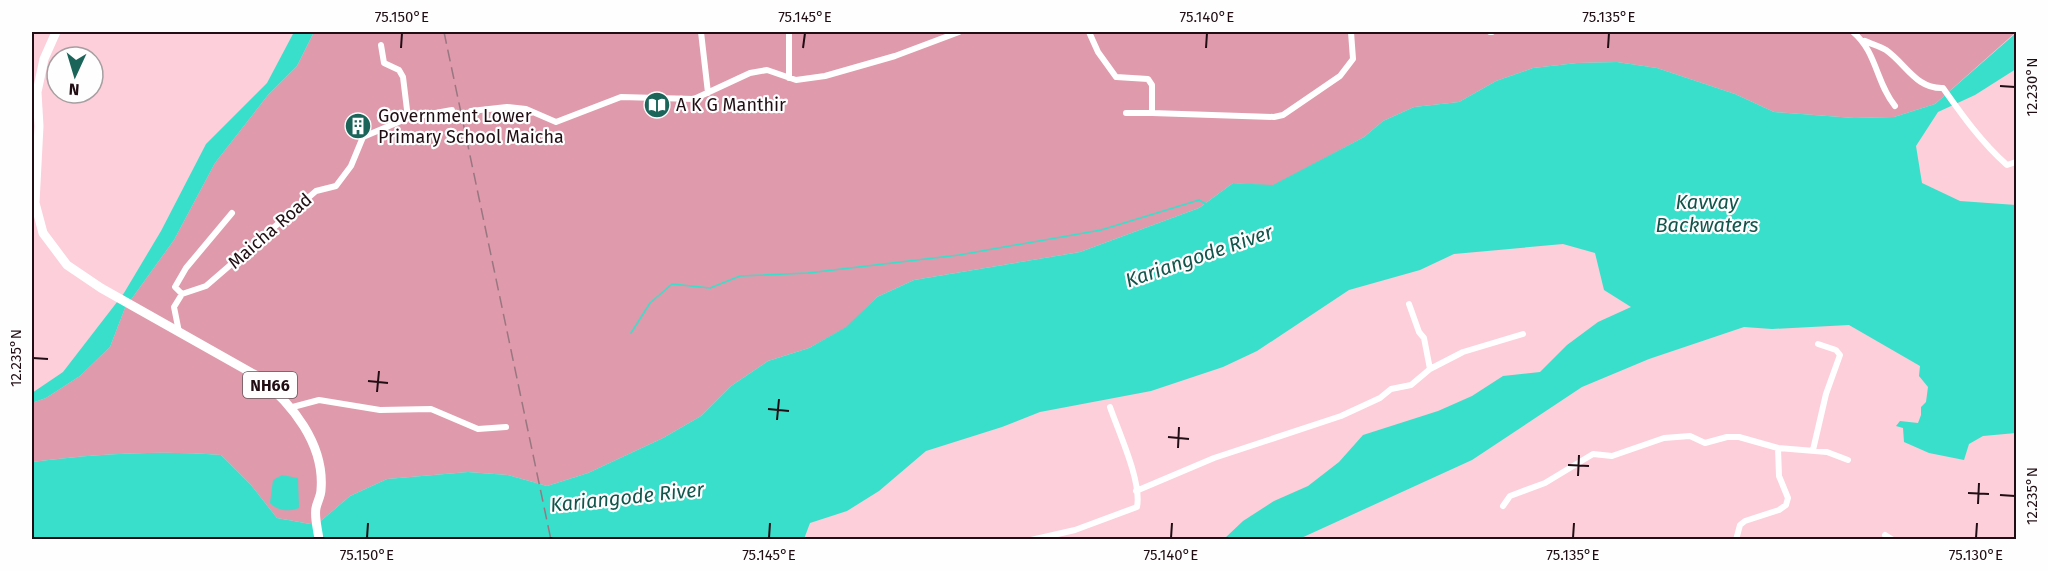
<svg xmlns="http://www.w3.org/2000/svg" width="2048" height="571" viewBox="0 0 2048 571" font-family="'Fira Sans',sans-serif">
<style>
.green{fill:#df9aac}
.water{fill:#39dfca}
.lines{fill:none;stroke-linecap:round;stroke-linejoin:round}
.stream{stroke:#39dfca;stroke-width:1.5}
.minor{stroke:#fff;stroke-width:6}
.trunk{stroke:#fff;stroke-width:9}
.rail{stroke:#987780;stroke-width:1.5;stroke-dasharray:12 6;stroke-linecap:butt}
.ticks{fill:none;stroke:#210e14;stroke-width:2}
.labels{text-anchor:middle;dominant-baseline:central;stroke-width:4.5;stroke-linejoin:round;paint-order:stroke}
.shield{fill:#fefefe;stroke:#63565a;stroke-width:1.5}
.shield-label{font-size:16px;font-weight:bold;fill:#210e14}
.poi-label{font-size:18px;fill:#210e14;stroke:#fefefe;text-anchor:start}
.street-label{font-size:18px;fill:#210e14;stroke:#fefefe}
.water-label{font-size:20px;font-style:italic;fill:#12554c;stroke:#fefefe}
.neatline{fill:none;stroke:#210e14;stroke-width:2}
.ticks-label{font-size:15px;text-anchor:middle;fill:#210e14}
</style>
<rect width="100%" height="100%" fill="#fccfda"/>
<path class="green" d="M314,32H2016L1935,104L1894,117L1854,118L1774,112L1735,94L1657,68L1617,62L1577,63L1533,68L1496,81L1459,102L1414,107L1383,121L1364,137L1273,186L1233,183L1199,208L1080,252L914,280L877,297L847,327L809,348L768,361L731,386L701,416L663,438L588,473L547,486L508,475L468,472L387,479L350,496L316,525L277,518L251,485L221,455C157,450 95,454 32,462V403L46,398L80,376L110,347L125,308L174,240L215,163L268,95L297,66Z"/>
<path class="water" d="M294,32H314L297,66L268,95L215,163L174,240L125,308L110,347L80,376L46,398L32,403V393L63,372L124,293L161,231L206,144L267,83Z
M2016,33V69L1975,95L1938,112L1916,146L1922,183L1960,201L2016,205V433L1983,436L1969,444L1964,460L1929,453L1904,442L1903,428L1896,426L1900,421L1918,423L1921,415V407L1926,402L1928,387L1919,376L1920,366L1849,325L1772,329L1744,327L1649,359L1582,387L1472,460L1299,539H1224L1243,521L1274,501L1308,486L1339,462L1363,435L1438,411L1472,396L1503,376L1540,372L1567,345L1598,322L1631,307L1604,290L1595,253L1563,244L1454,254L1420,270L1349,290L1257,351L1223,367L1151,391L1040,412L1002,427L926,451L879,491L847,511L810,523L804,539H32V462C95,454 157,450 221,455L251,485L277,518L316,525L350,496L387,479L468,472L508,475L547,486L588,473L663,438L701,416L731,386L768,361L809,348L846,327L877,297L914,280L1080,252L1199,208L1233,183L1273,185L1364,137L1383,121L1414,107L1459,102L1496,81L1533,68L1577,63L1617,62L1657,68L1735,94L1774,112L1854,118L1894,117L1935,104Z
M282,475L298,478L299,508C288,512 278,511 270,503L273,480Z"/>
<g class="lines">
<path class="stream" d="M631,333L650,303L672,284L710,288L740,276L808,273L959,255L1101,230L1199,200L1206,204"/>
<path class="minor" d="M701,32L708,93
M789,32V78
M1089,32L1098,52L1116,77L1148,79L1152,85V113L1274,117L1283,115L1340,76L1353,59L1351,32
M1490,32H1492
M1853,32C1877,52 1876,83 1895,106
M1865,41C1871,44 1880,46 1886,50C1906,64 1916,89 1943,88C1962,115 1982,143 2007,165L2016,162
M381,45L384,63L399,70L403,77L408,118
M471,111L507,107L526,109L556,122L621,97L694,99L750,73L767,70L796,80L825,76L895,56L959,32
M1126,113H1152
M182,294L175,287L186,268L232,213
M179,332L174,307L182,294L206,286L316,191L336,186L351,166L363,137L408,118L452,110
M1430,369L1463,352L1523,334
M289,408L319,400L380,410L431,409L478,429L506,427
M1778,448L1827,452L1848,460
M1813,450L1826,394L1840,355L1836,350L1818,344
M1136,491L1214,458L1341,416L1380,398L1391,389L1411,385L1430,369L1424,338L1419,332L1409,304
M1503,506L1510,496L1545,483L1593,454L1612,456L1664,438L1690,436L1705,443L1727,437H1739L1778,448L1779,476L1788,498L1786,505L1779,510L1745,521L1740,525L1736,540
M1885,535L1893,540
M1031,540L1075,530L1137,507C1142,482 1119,433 1110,407"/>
<path class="trunk" d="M56,32L44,59L37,92L39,126L35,203L43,233L67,265L101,288L259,377C292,404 325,444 321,490C321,496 317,502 316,508C314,517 318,530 319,540"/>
<path class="rail" d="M444,32L551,540"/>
</g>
<path class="ticks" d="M401,48L402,33M803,48L805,33M1206,48L1207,33M1608,48L1609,33M2000,86L2015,87M33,358L48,359M368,381L388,383M377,392L379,371M768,409L789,411M777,420L779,399M1168,437L1189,439M1178,448L1179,427M1568,465L1589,466M1578,476L1579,455M1968,493L1989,494M2000,495L2015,496M1978,504L1979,483M367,538L368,523M769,538L770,523M1171,538L1172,523M1573,538L1574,523M1976,538L1977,523"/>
<defs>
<symbol id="library-disc" viewBox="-11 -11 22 22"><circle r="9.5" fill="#1b645a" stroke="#fefefe"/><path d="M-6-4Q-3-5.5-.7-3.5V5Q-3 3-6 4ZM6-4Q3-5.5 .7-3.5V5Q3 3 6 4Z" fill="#fff"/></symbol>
<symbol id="building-disc" viewBox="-11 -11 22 22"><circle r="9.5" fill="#1b645a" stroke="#fefefe"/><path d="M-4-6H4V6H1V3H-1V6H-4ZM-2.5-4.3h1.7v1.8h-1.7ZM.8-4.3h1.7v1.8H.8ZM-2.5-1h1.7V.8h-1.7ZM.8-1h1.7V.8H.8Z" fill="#fff"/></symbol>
</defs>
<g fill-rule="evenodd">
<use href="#library-disc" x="642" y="90" width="30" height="30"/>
<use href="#building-disc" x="343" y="111" width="30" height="30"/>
</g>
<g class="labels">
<rect class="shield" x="243" y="372" width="54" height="26" rx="4.5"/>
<g class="shield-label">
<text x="270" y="385">NH66</text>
</g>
<g class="poi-label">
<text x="676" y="105">A K G Manthir</text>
<text x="378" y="116">Government Lower<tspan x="378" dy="21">Primary School Maicha</tspan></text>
</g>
<g class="street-label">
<text transform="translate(270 231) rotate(-41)">Maicha Road</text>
</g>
<g class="water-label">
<text x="1707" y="202">Kavvay<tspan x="1707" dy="23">Backwaters</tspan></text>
<text transform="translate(1199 256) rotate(-19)">Kariangode River</text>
<text transform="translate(627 497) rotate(-6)">Kariangode River</text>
</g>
</g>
<rect width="2048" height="571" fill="none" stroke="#fefefe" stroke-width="66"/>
<g transform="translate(75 75) rotate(184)"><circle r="28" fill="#fefefe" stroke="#a69ea0" stroke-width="1.5"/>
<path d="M0-4.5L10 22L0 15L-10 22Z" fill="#1b645a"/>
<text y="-9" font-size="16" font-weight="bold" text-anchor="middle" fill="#210e14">N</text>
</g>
<rect x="33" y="33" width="1982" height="505" class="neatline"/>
<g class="ticks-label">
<text x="402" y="22">75.150°E</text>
<text x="805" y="22">75.145°E</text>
<text x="1207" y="22">75.140°E</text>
<text x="1609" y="22">75.135°E</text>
<text transform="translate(2032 87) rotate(-90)" y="5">12.230°N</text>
<text transform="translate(16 358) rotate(-90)" y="5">12.235°N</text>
<text transform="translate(2032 496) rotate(-90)" y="5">12.235°N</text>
<text x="367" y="560">75.150°E</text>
<text x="769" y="560">75.145°E</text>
<text x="1171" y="560">75.140°E</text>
<text x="1573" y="560">75.135°E</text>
<text x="1976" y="560">75.130°E</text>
</g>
</svg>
